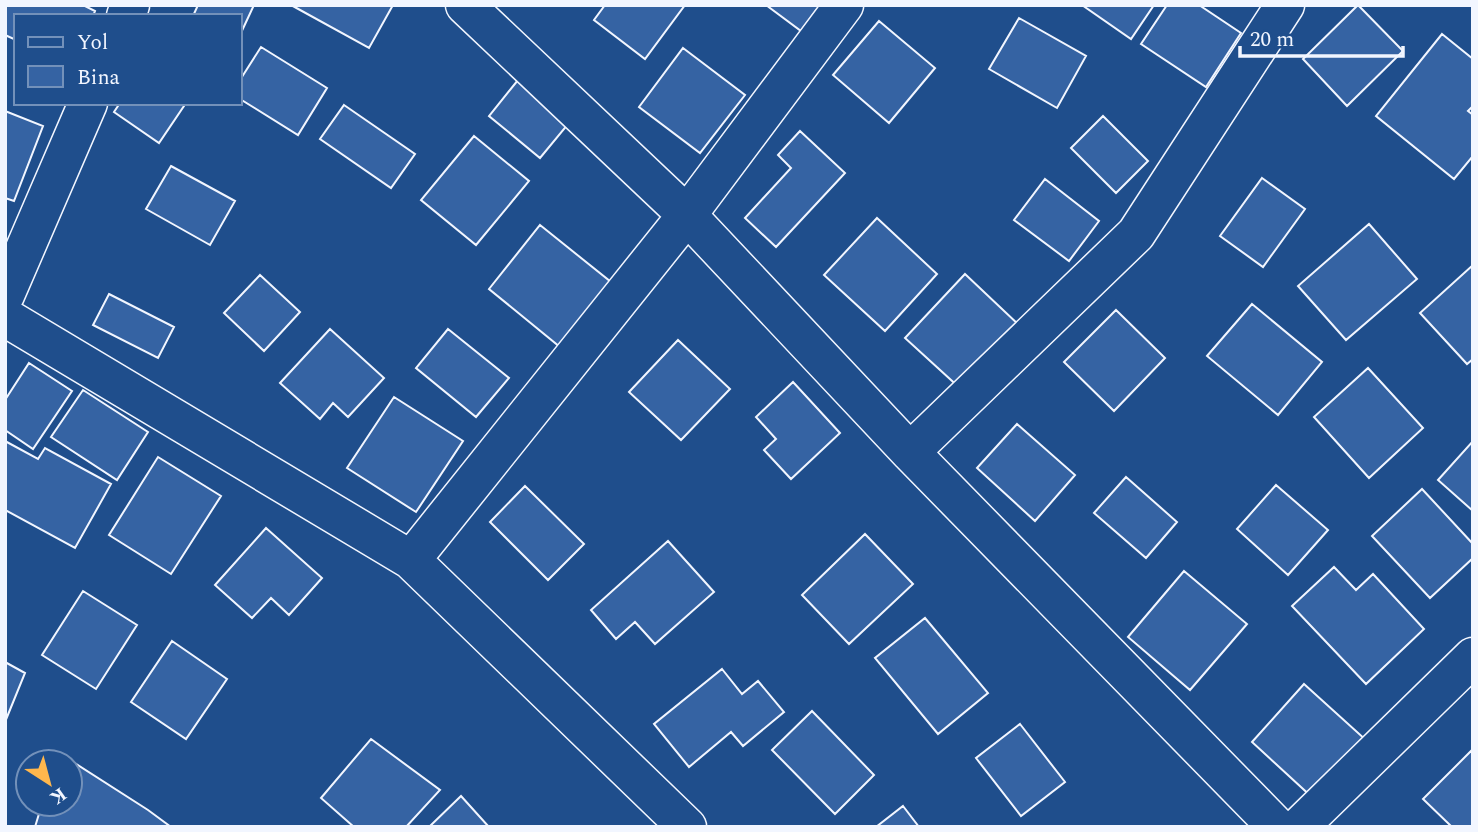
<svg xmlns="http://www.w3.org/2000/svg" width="1478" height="832" viewBox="0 0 1478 832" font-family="Spectral,serif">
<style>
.building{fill:#3563a3;stroke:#f2f6ff;stroke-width:2}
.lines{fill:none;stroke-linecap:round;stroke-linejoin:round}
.minor-casing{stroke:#f2f6ff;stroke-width:41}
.minor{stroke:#1f4e8c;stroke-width:38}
</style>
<rect width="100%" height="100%" fill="#1f4e8c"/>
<path class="building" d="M5,5H83L95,11L93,16H16V40L5,35Z
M198,5H254L240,35V16H193Z
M291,5H393L369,48Z
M605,5H685L645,59L594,20Z
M766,5H820L801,31Z
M1082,5H1154L1131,39Z
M1167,5H1199L1241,33L1206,87L1141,44Z
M1358,5L1403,51L1347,106L1303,59Z
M1019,18L1086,56L1057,108L989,69Z
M879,21L935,68L889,123L833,75Z
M1442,34L1473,59V106L1468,111L1473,115V156L1454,179L1376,116Z
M261,47L327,88L298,135L240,99V80Z
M683,48L745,95L700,153L639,107Z
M518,80L569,123L540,158L489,116Z
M120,103H186L159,143L114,112Z
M344,105L415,154L391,188L320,139Z
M5,111L43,126L14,201L5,198Z
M1103,116L1148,161L1116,193L1071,148Z
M800,131L845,173L776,247L745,218L791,168L778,155Z
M474,136L529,181L476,245L421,200Z
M171,166L235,201L210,245L146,209Z
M1262,178L1305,209L1263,267L1220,236Z
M1045,179L1099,221L1069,261L1014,220Z
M877,218L937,274L885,331L824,275Z
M1369,224L1417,279L1346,340L1298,286Z
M540,225L611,282L560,347L489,289Z
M1473,265V359L1467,364L1420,313Z
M965,274L1021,327L962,390L905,338Z
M260,275L300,312L264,351L224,313Z
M109,294L174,327L158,358L93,325Z
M1252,304L1322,362L1278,415L1207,356Z
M1116,310L1165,358L1114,411L1064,362Z
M330,329L384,378L348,417L333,403L320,419L280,383Z
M448,329L509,378L476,417L416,368Z
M678,340L730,389L681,440L629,392Z
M29,363L72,391L33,449L5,430V400Z
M1368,368L1423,428L1369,478L1314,417Z
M793,382L840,433L791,479L764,450L776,439L756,417Z
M83,390L148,432L117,480L51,437Z
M394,397L463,441L416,512L347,468Z
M1017,424L1075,475L1035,521L977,468Z
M5,441L38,459L45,448L111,484L75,548L5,510Z
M1473,441V511L1438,480Z
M158,457L221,496L171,574L109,535Z
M1126,477L1177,522L1146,558L1094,513Z
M1276,485L1328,530L1288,575L1237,529Z
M525,486L584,544L548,580L490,522Z
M1422,489L1473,544V558L1430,598L1372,536Z
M266,528L322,578L289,615L271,598L252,618L215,585Z
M865,534L913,584L849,644L802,595Z
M668,541L714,592L655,644L635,622L616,639L591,610Z
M1334,567L1356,590L1373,574L1424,629L1366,684L1292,606Z
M1184,571L1247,624L1190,690L1128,637Z
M83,591L137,625L96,689L42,655Z
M925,618L988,693L938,734L875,658Z
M172,641L227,679L186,739L131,702Z
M5,662L25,673L5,722Z
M722,669L742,694L758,681L784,712L743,746L731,732L689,767L654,724Z
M1304,684L1367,741L1314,799L1252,742Z
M812,711L874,775L835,814L772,750Z
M1020,724L1065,782L1021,816L976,758Z
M371,739L440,790L406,827H354L321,798Z
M1472,750L1473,827H1452L1423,799Z
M59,753L148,810L171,827H35L42,804H70V762H56Z
M461,796L489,827H429Z
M903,806L919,827H876Z"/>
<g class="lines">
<defs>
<path id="minor" d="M465,5L687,215L910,452L1277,827
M126,16L130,5
M5,295L88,103
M5,317L411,560L687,827
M910,452L1136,234L1285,5
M411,560L687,215L844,5
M1299,827L1473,657"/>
</defs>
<use href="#minor" class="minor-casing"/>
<use href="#minor" class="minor"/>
</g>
<rect width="1478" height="832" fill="none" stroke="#f2f6ff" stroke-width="14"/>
<rect x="14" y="14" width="228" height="91" fill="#1f4e8c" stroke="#7391ba" stroke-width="2"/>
<rect x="28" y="37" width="35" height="10" fill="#1f4e8c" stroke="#7391ba" stroke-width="2"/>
<text x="77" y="49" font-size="21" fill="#f2f6ff">Yol</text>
<rect x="28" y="66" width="35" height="21" fill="#3563a3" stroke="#7391ba" stroke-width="2"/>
<text x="77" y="84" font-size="21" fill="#f2f6ff">Bina</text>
<g transform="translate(49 783) rotate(144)"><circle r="33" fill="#1f4e8c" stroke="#7391ba" stroke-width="2"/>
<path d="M0-5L12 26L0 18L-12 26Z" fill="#ffb74d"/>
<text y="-10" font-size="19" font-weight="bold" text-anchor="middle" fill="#f2f6ff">K</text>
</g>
<path d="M1240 46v10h163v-10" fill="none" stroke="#f2f6ff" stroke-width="3.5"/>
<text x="1250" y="46" font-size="21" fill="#f2f6ff" stroke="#1f4e8c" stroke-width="5" paint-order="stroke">20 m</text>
</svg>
